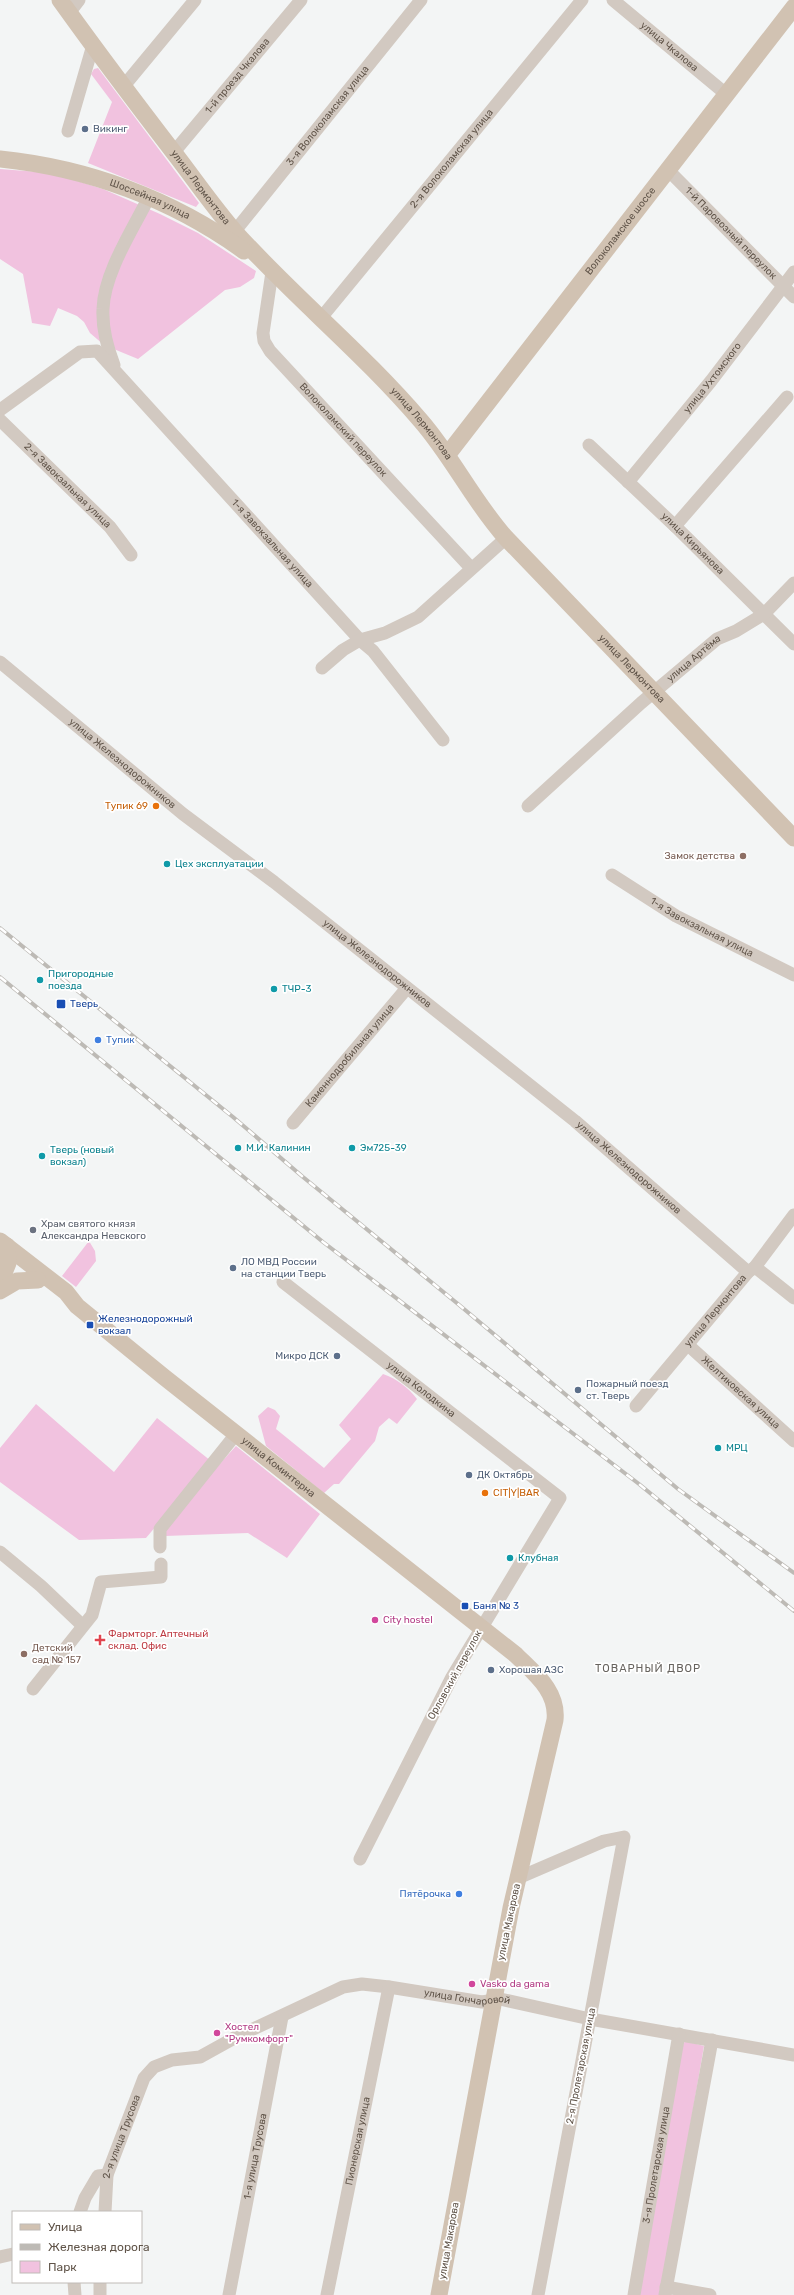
<svg xmlns="http://www.w3.org/2000/svg" width="794" height="2295" viewBox="0 0 794 2295" font-family="Rubik,sans-serif">
<style>
.green{fill:#f1c2df}
.lines{fill:none;stroke-linecap:round;stroke-linejoin:round}
.minor{stroke:#d2c9c1;stroke-width:13}
.major{stroke:#d1c2b2;stroke-width:17}
.rail-casing{stroke:#bdbab5;stroke-width:4}
.rail{stroke:#fff;stroke-width:2.5;stroke-dasharray:8;stroke-linecap:butt}
.service-dot{fill:#5c6f8a;stroke:#fff;stroke-width:1.5}
.food-dot{fill:#e8710a;stroke:#fff;stroke-width:1.5}
.education-dot{fill:#8d6e63;stroke:#fff;stroke-width:1.5}
.culture-dot{fill:#0f9aa8;stroke:#fff;stroke-width:1.5}
.transit-dot{fill:#1a4fb4;stroke:#fff;stroke-width:1.5}
.shop-dot{fill:#3f7fe0;stroke:#fff;stroke-width:1.5}
.worship-dot{fill:#6b7280;stroke:#fff;stroke-width:1.5}
.hotel-dot{fill:#d1479c;stroke:#fff;stroke-width:1.5}
.health-dot{fill:#e0444e;stroke:#fff;stroke-width:1.5}
.labels{text-anchor:middle;dominant-baseline:central;stroke-width:3.5;stroke-linejoin:round;paint-order:stroke}
.street-label{font-size:10px;fill:#61554a;stroke:#fff}
.service-label{font-size:10px;fill:#4e5e75;stroke:#fff;text-anchor:start}
.food-label{font-size:10px;fill:#c56008;stroke:#fff;text-anchor:end}
.education-label{font-size:10px;fill:#785e54;stroke:#fff;text-anchor:end}
.culture-label{font-size:10px;fill:#0d838f;stroke:#fff;text-anchor:start}
.transit-label{font-size:10px;fill:#164399;stroke:#fff;text-anchor:start}
.shop-label{font-size:10px;fill:#366cbe;stroke:#fff;text-anchor:start}
.worship-label{font-size:10px;fill:#5b616d;stroke:#fff;text-anchor:start}
.hotel-label{font-size:10px;fill:#b23c85;stroke:#fff;text-anchor:start}
.health-label{font-size:10px;fill:#be3a42;stroke:#fff;text-anchor:start}
.neighbourhood-label{font-size:11px;letter-spacing:1px;fill:#68645f;stroke:#fff}
</style>
<rect width="100%" height="100%" fill="#f3f5f5"/>
<path class="green" d="M98,68L199,203L196,207L88,163L112,102L91,74L94,69Z
M0,169L52,173L103,189L160,214L198,233L256,271L254,278L240,287L225,290L138,359L104,345L90,333L84,322L77,316L58,308L50,326L32,323L23,274L0,259Z
M89,1241L95,1251L96,1261L76,1287L62,1276Z
M383,1374C397,1379 408,1387 417,1399L397,1424L389,1418L379,1427L375,1441L339,1484H334L324,1493L266,1446L258,1416L268,1407L275,1410L280,1416L276,1429L324,1468L351,1439L339,1425Z
M36,1404L114,1472L157,1418L211,1461L146,1538L79,1540L0,1482V1448Z
M236,1446L320,1514L287,1558L248,1533L165,1536L166,1523Z
M685,2041L704,2046L661,2295H638L680,2051Z"/>
<g class="lines">
<g class="minor">
<path id="s1" d="M613,0L726,94"/>
<path d="M69,13L79,0"/>
<path d="M123,87L195,0"/>
<path d="M68,131L93,45"/>
<path id="s2" d="M174,152L301,0"/>
<path id="s3" d="M668,170L794,297"/>
<path id="s4" d="M235,231L421,0"/>
<path id="s5" d="M272,272L263,333L264,341L270,351L471,568"/>
<path id="s6" d="M321,318L582,0"/>
<path d="M114,365C107,347 102,329 103,309C104,273 133,229 149,197"/>
<path id="s7" d="M0,410L80,352L97,351L360,640L373,651L443,740"/>
<path id="s8" d="M0,420L110,527L131,555"/>
<path id="s9" d="M589,445L675,526L794,644"/>
<path id="s10" d="M628,482L711,381L794,272"/>
<path d="M675,526L787,397"/>
<path id="s11" d="M0,662L183,814L274,882L575,1121L748,1272"/>
<path d="M322,668L343,650L360,640L385,633L418,617L506,538"/>
<path id="s12" d="M528,806L641,703L717,639L736,631L764,614L794,583"/>
<path id="s13" d="M612,875L676,916L794,975"/>
<path id="s14" d="M293,1123L407,988"/>
<path d="M755,1267L794,1298"/>
<path id="s15" d="M283,1282L560,1498L452,1677L360,1859"/>
<path id="s16" d="M688,1345L794,1441"/>
<path id="s17" d="M636,1406L748,1272L755,1267L794,1215"/>
<path d="M160,1547V1529L236,1434"/>
<path d="M0,1552L41,1586L82,1625"/>
<path d="M33,1689L92,1615L101,1582L161,1577V1564"/>
<path d="M518,1878L604,1841L624,1837L538,2295"/>
<path d="M80,2212L85,2198L98,2176L107,2175"/>
<path id="s18" d="M105,2212L107,2175L144,2078L154,2067L172,2060L200,2057L236,2037L343,1987L362,1984L389,1987L482,2002L500,1999L590,2019L794,2055"/>
<path d="M0,2257L13,2254"/>
<path d="M74,2282L75,2295"/>
<path d="M666,2287L710,2295"/>
<path d="M100,2295V2282"/>
<path id="s19" d="M229,2295L282,2017"/>
<path id="s20" d="M327,2295L389,1987"/>
<path id="s21" d="M634,2295L679,2034"/>
<path d="M665,2295L712,2040"/>
</g>
<g class="major">
<path id="s22" d="M60,0C98,53 138,106 178,158C197,183 215,209 236,233C295,298 364,354 421,421C453,458 473,501 506,538L794,838"/>
<path id="s23" d="M0,159C88,168 172,199 244,251"/>
<path id="s24" d="M448,454L794,7"/>
<path id="s25" d="M0,1241L66,1292L77,1306L164,1377L516,1655C535,1674 558,1691 555,1720L511,1908L439,2295"/>
<path d="M0,1283L8,1263L7,1246"/>
<path d="M0,1291L17,1281L38,1280"/>
</g>
<defs>
<path id="rail" d="M0,928L233,1117L303,1177L458,1304L678,1489L794,1573
M0,977L323,1242L639,1484L794,1611"/>
</defs>
<use href="#rail" class="rail-casing"/>
<use href="#rail" class="rail"/>
</g>
<g class="service-dot">
<circle cx="85" cy="129" r="4"/>
<circle cx="233" cy="1268" r="4"/>
<circle cx="337" cy="1356" r="4"/>
<circle cx="578" cy="1390" r="4"/>
<circle cx="469" cy="1475" r="4"/>
<circle cx="491" cy="1670" r="4"/>
</g>
<g class="food-dot">
<circle cx="156" cy="806" r="4"/>
<circle cx="485" cy="1493" r="4"/>
</g>
<g class="education-dot">
<circle cx="743" cy="856" r="4"/>
<circle cx="24" cy="1654" r="4"/>
</g>
<g class="culture-dot">
<circle cx="167" cy="864" r="4"/>
<circle cx="40" cy="980" r="4"/>
<circle cx="274" cy="989" r="4"/>
<circle cx="238" cy="1148" r="4"/>
<circle cx="352" cy="1148" r="4"/>
<circle cx="42" cy="1156" r="4"/>
<circle cx="718" cy="1448" r="4"/>
<circle cx="510" cy="1558" r="4"/>
</g>
<g class="transit-dot">
<rect x="56" y="999" width="10" height="10" rx="2"/>
<rect x="86" y="1321" width="8" height="8" rx="2"/>
<rect x="461" y="1602" width="8" height="8" rx="2"/>
</g>
<g class="shop-dot">
<circle cx="98" cy="1040" r="4"/>
<circle cx="459" cy="1894" r="4"/>
</g>
<circle class="worship-dot" cx="33" cy="1230" r="4"/>
<g class="hotel-dot">
<circle cx="375" cy="1620" r="4"/>
<circle cx="472" cy="1984" r="4"/>
<circle cx="217" cy="2033" r="4"/>
</g>
<path class="health-dot" d="M98 1634h4v4h4v4h-4v4h-4v-4h-4v-4h4z"/>
<g class="labels">
<g class="street-label">
<text stroke="none"><textPath href="#s1" startOffset="73">улица Чкалова</textPath></text>
<text stroke="none"><textPath href="#s2" startOffset="99">1-й проезд Чкалова</textPath></text>
<text stroke="none"><textPath href="#s4" startOffset="148">3-я Волоколамская улица</textPath></text>
<text stroke="none"><textPath href="#s6" startOffset="206">2-я Волоколамская улица</textPath></text>
<text stroke="none"><textPath href="#s22" startOffset="234">улица Лермонтова</textPath></text>
<text stroke="none"><textPath href="#s23" startOffset="156">Шоссейная улица</textPath></text>
<text stroke="none"><textPath href="#s24" startOffset="282">Волоколамское шоссе</textPath></text>
<text stroke="none"><textPath href="#s3" startOffset="89">1-й Паровозный переулок</textPath></text>
<text stroke="none"><textPath href="#s10" startOffset="134">улица Ухтомского</textPath></text>
<text stroke="none"><textPath href="#s22" startOffset="558">улица Лермонтова</textPath></text>
<text stroke="none"><textPath href="#s5" startOffset="189">Волоколамский переулок</textPath></text>
<text stroke="none"><textPath href="#s8" startOffset="94">2-я Завокзальная улица</textPath></text>
<text stroke="none"><textPath href="#s7" startOffset="376">1-я Завокзальная улица</textPath></text>
<text stroke="none"><textPath href="#s9" startOffset="143">улица Кирьянова</textPath></text>
<text stroke="none"><textPath href="#s12" startOffset="222">улица Артёма</textPath></text>
<text stroke="none"><textPath href="#s22" startOffset="882">улица Лермонтова</textPath></text>
<text stroke="none"><textPath href="#s11" startOffset="159">улица Железнодорожников</textPath></text>
<text stroke="none"><textPath href="#s13" startOffset="104">1-я Завокзальная улица</textPath></text>
<text stroke="none"><textPath href="#s11" startOffset="483">улица Железнодорожников</textPath></text>
<text stroke="none"><textPath href="#s14" startOffset="88">Каменнодробильная улица</textPath></text>
<text stroke="none"><textPath href="#s11" startOffset="807">улица Железнодорожников</textPath></text>
<text stroke="none"><textPath href="#s17" startOffset="124">улица Лермонтова</textPath></text>
<text stroke="none"><textPath href="#s15" startOffset="175">улица Колодкина</textPath></text>
<text stroke="none"><textPath href="#s16" startOffset="71">Желтиковская улица</textPath></text>
<text stroke="none"><textPath href="#s25" startOffset="359">улица Коминтерна</textPath></text>
<text transform="translate(455 1675) rotate(-61)">Орловский переулок</text>
<text transform="translate(509 1922) rotate(-78)">улица Макарова</text>
<text stroke="none"><textPath href="#s18" startOffset="488">улица Гончаровой</textPath></text>
<text transform="translate(581 2066) rotate(-79)">2-я Пролетарская улица</text>
<text stroke="none"><textPath href="#s18" startOffset="78">2-я улица Трусова</textPath></text>
<text stroke="none"><textPath href="#s20" startOffset="157">Пионерская улица</textPath></text>
<text stroke="none"><textPath href="#s19" startOffset="141">1-я улица Трусова</textPath></text>
<text stroke="none"><textPath href="#s21" startOffset="132">3-я Пролетарская улица</textPath></text>
<text transform="translate(449 2241) rotate(-80)">улица Макарова</text>
</g>
<g class="service-label">
<text x="93" y="129">Викинг</text>
<text x="241" y="1262">ЛО МВД России<tspan x="241" dy="12">на станции Тверь</tspan></text>
<text x="329" y="1356" text-anchor="end">Микро ДСК</text>
<text x="586" y="1384">Пожарный поезд<tspan x="586" dy="12">ст. Тверь</tspan></text>
<text x="477" y="1475">ДК Октябрь</text>
<text x="499" y="1670">Хорошая АЗС</text>
</g>
<g class="food-label">
<text x="148" y="806">Тупик 69</text>
<text x="493" y="1493" text-anchor="start">CIT|Y|BAR</text>
</g>
<g class="education-label">
<text x="735" y="856">Замок детства</text>
<text x="32" y="1648" text-anchor="start">Детский<tspan x="32" dy="12">сад № 157</tspan></text>
</g>
<g class="culture-label">
<text x="175" y="864">Цех эксплуатации</text>
<text x="48" y="974">Пригородные<tspan x="48" dy="12">поезда</tspan></text>
<text x="282" y="989">ТЧР-3</text>
<text x="246" y="1148">М.И. Калинин</text>
<text x="360" y="1148">Эм725-39</text>
<text x="50" y="1150">Тверь (новый<tspan x="50" dy="12">вокзал)</tspan></text>
<text x="726" y="1448">МРЦ</text>
<text x="518" y="1558">Клубная</text>
</g>
<g class="transit-label">
<text x="70" y="1004">Тверь</text>
<text x="98" y="1319">Железнодорожный<tspan x="98" dy="12">вокзал</tspan></text>
<text x="473" y="1606">Баня № 3</text>
</g>
<g class="shop-label">
<text x="106" y="1040">Тупик</text>
<text x="451" y="1894" text-anchor="end">Пятёрочка</text>
</g>
<g class="worship-label">
<text x="41" y="1224">Храм святого князя<tspan x="41" dy="12">Александра Невского</tspan></text>
</g>
<g class="hotel-label">
<text x="383" y="1620">City hostel</text>
<text x="480" y="1984">Vasko da gama</text>
<text x="225" y="2027">Хостел<tspan x="225" dy="12">"Румкомфорт"</tspan></text>
</g>
<g class="health-label">
<text x="108" y="1634">Фармторг. Аптечный<tspan x="108" dy="12">склад. Офис</tspan></text>
</g>
<g class="neighbourhood-label">
<text x="648" y="1668">ТОВАРНЫЙ ДВОР</text>
</g>
</g>
<rect x="12" y="2211" width="130" height="72" fill="#ffffff" stroke="#c0bbb7"/>
<rect x="20" y="2224" width="20" height="6" fill="#d1c2b2" stroke="#c0bbb7"/>
<text x="48" y="2231" font-size="12" fill="#61554a">Улица</text>
<rect x="20" y="2244" width="20" height="6" fill="#bdbab5" stroke="#c0bbb7"/>
<text x="48" y="2251" font-size="12" fill="#61554a">Железная дорога</text>
<rect x="20" y="2261" width="20" height="12" fill="#f1c2df" stroke="#c0bbb7"/>
<text x="48" y="2271" font-size="12" fill="#61554a">Парк</text>
</svg>
